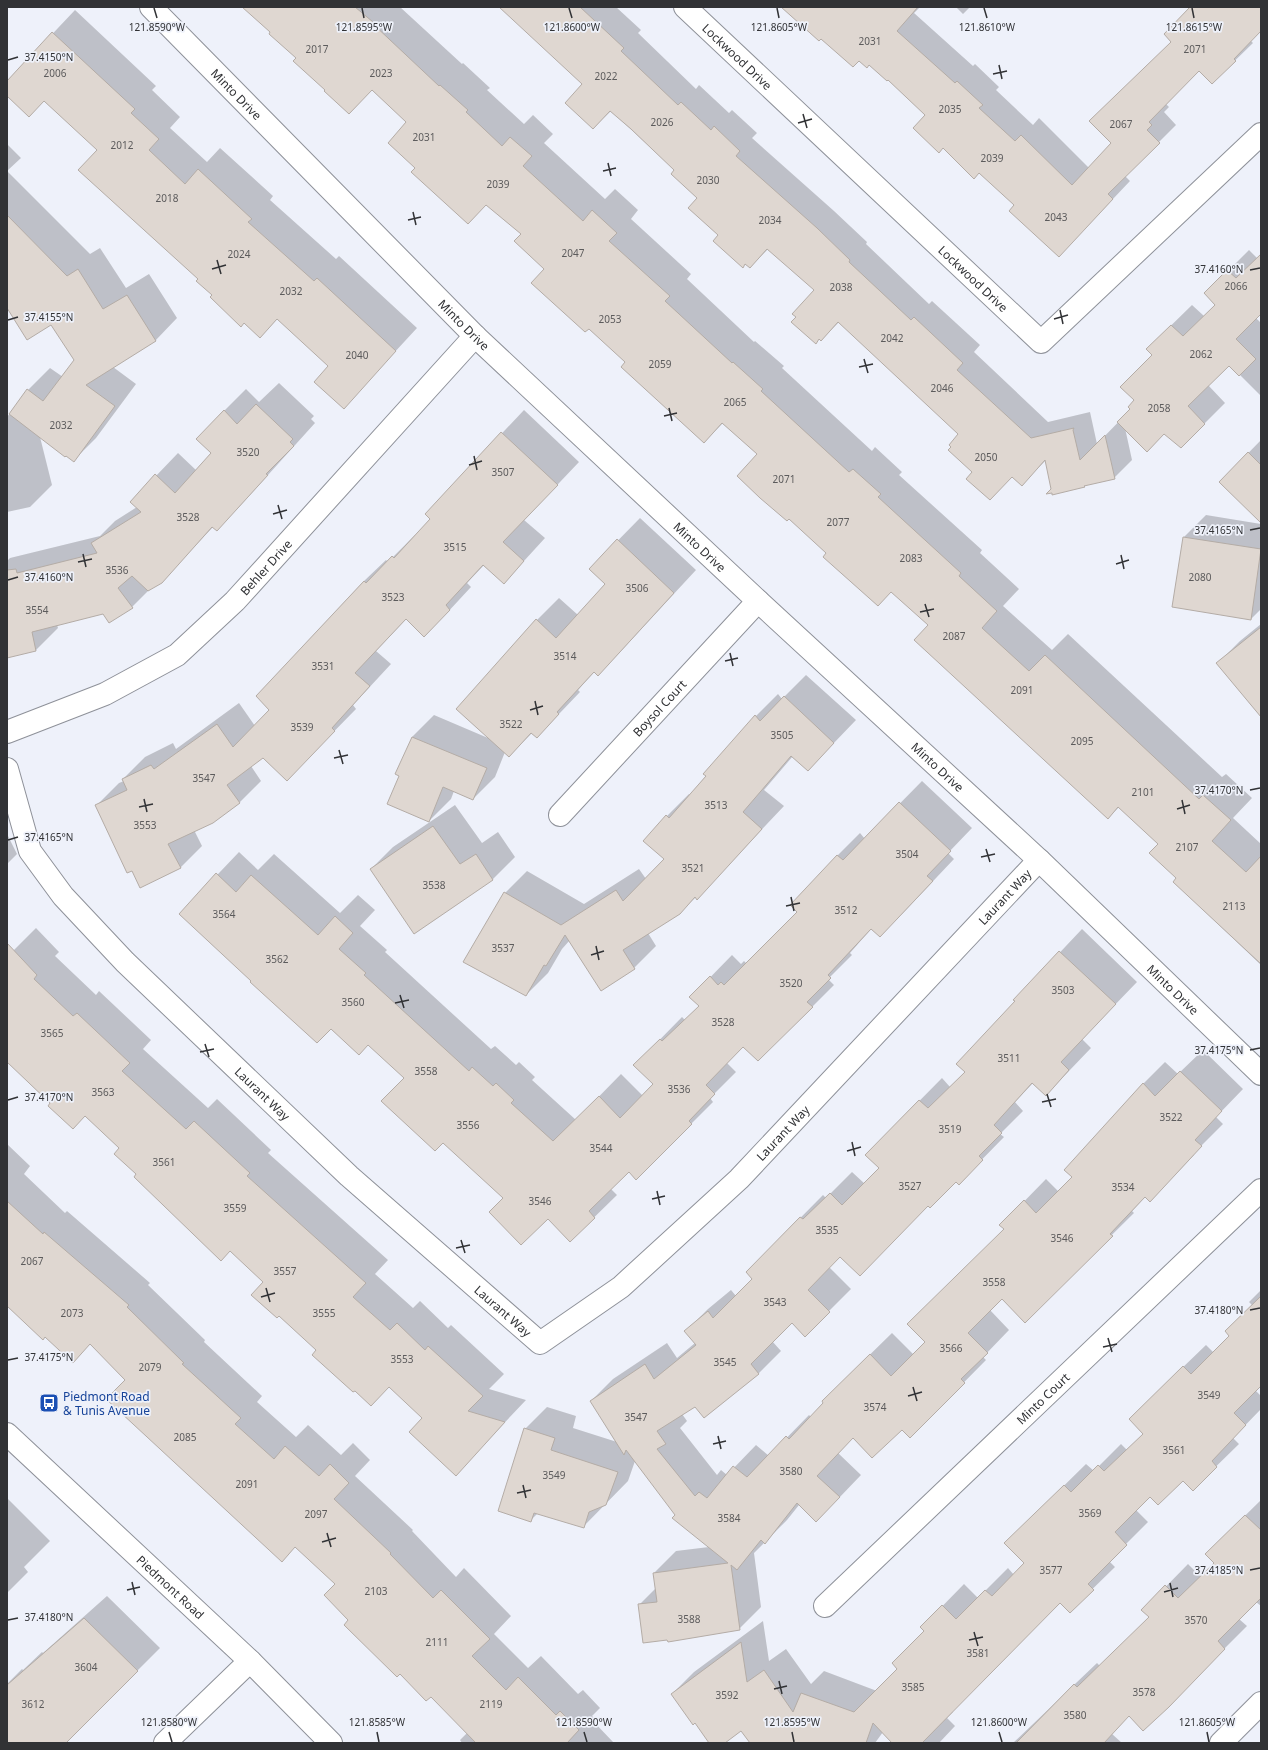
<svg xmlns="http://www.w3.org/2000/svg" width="1268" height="1750" viewBox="0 0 1268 1750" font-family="'Noto Sans',sans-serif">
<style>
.shadow{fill:#0003}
.building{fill:#dfd7d1;stroke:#b4aca6}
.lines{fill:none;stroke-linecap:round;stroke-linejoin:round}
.street-casing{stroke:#8e9199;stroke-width:24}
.secondary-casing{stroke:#8e9199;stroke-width:24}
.street{stroke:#fff;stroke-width:22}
.secondary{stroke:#fff;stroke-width:22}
.ticks{fill:none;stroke:#313235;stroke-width:1.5}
.labels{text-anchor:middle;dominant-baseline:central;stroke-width:3.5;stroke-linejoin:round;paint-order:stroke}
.number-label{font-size:10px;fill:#5c5b5c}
.street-label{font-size:12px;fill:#313235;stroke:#eef1fa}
.transit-label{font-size:12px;fill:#164399;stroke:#eef1fa;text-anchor:start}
.ticks-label{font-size:10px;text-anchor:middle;fill:#313235;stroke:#eef1fa;stroke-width:3.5;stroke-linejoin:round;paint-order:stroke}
</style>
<rect width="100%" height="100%" fill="#eef1fa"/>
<path class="shadow" d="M243,7H400L462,64L463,63L490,88L487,90L524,124L533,115L553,134L544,143L605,199L615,189L638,210L631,219L691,274L687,279L754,342L755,341L784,366L782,368L872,451L875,447L902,472L899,475L982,550L980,553L1019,589L1003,606L1052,650L1068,634L1222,777L1226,774L1252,798L1233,818L1261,844V965L1174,882L1178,878L1159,844L1119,807L1108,818L929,625L892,591L827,553L758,454L723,423L704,442L626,362L545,269L522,234L486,204L416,168L407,122L372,89H326L272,32Z
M500,7H616L641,30L638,33L696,89L699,85L729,113L732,110L757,133L752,138L834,211L867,242L866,244L929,304L932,301L980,345L974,352L1048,422L1090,412L1097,444L1131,409L1153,355L1147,349L1192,305L1204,316L1216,305L1226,273L1249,250L1257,258L1261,255V313L1256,318L1261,323V396L1229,364L1208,385L1225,403L1181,447L1165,433L1125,428L1132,460L1114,478L1087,484L1084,487L1052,489L1046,460L1039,467L1012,476L974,472L960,434L839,322L821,340L797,317L815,290L768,249L750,267L719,235L699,198L675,170L611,111L593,128L584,84Z
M804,7H920L914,13L973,66L975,64L999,87L996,90L1033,125L1039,118L1089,168L1112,143L1192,7H1261V30L1250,40L1253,43L1212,83L1199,70L1166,104L1169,107L1164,112L1176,125L1125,176L1130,181L1059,256L1016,205L926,115L888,79Z
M956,7H970L963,14Z
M75,10L156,86L152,90L180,117L170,128L207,162L220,148L273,196L270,200L336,259L339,256L417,328L344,407L329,366L278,318L260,337L213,295L98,150L45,100L7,94V82Z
M7,144L21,158L7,171L90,254L100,248L126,288L149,274L177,318L155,341L113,367L136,384L96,438L74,460L40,437L52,485L30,507L7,512V416L11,414L28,390L50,368L63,377L75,360L51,324L7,306Z
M279,383L314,416L311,419L315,423L239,507L217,529L213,527L161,582L152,587L132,607L109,621L104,613L57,625L58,628L36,650L7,657V561L10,558L100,536L115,521L137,507L131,502L178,453L197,471L212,453L224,411L246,389L259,402Z
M524,410L579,462L524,520L545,538L504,583L484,565L467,583L471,587L446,614L406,619L376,651L391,664L353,705L356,709L308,758L263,757L251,766L261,781L240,802L194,830L202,846L180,868L97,805L119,783L124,781L123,779L145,757L173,743L176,749L239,703L255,726L271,710L257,696L364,581L386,560L388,562L415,535L416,536L432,519L426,514Z
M1261,440V522L1220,482Z
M1206,515L1261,524V609L1251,619L1184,537Z
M640,518L696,570L620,652L598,674L595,671L578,690L580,692L537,737L532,733L509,756L505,752L495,777L473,799L454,791L451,799L429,821L400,776L397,774L412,737L434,715L488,738L537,620L559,598L578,615L606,584L590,569Z
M1261,624V716L1218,663L1240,641Z
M806,675L856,720L808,770L793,756L764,790L784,806L697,898L696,897L679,913L648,933L656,946L634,968L570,940L562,949L548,973L526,995L505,893L527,871L584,904L639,869L646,879L665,859L667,816L689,794L690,795L756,716L778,694L782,699Z
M922,781L972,828L948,853L954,859L902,914L872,928L850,953L852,955L828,979L834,985L789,1030L744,1045L727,1063L736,1072L710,1098L713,1102L636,1179L629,1171L611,1189L617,1195L570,1241L548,1218L504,1198L405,1078L369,1044L331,1028L181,913L239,852L258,870L274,854L340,913L358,895L375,910L360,926L387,950L385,952L491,1049L495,1046L516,1065L519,1062L535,1077L532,1080L576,1120L621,1074L643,1096L654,1084L635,1065L682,1017L685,1020L700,1005L691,997L732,955L741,964L744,961L746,963L799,912L792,905L838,855L860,833L865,839Z
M455,805L482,843L498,832L515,857L493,879L415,933L371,869L393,847Z
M7,834L17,854L7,864Z
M36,928L59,952L55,956L96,995L99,991L151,1040L143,1049L208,1108L217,1099L271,1150L268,1153L388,1260L375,1274L413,1308L420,1301L448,1328L451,1325L504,1374L489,1389L526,1400L456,1474L423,1418L389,1386L317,1350L265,1282L230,1250L137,1174L121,1148L86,1115L51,1103L7,1060V947L12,952Z
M1082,929L1137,982L1082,1039L1091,1048L1046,1095L1033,1083L1015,1102L1023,1111L1000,1134L1004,1137L959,1183L956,1181L928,1205L840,1255L829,1267L851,1289L805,1335L792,1322L772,1341L781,1351L759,1373L705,1417L695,1406L682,1414L687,1421L680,1428L717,1475L721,1470L727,1475L756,1445L769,1456L809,1415L811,1417L845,1379L892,1333L913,1354L926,1342L1005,1229L1001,1225L1046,1179L1059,1192L1073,1177L1143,1084L1165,1062L1178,1074L1203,1050L1243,1089L1216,1117L1223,1124L1193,1154L1194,1155L1172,1178L1146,1196L1132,1211L1134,1213L1025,1321L1002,1298L990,1310L1009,1330L983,1357L986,1360L910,1437L902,1429L853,1437L838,1453L861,1475L838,1499L799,1505L787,1520L754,1553L761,1607L739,1629L639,1605L656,1588L654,1573L676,1551L709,1547L676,1515L635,1461L628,1481L583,1527L538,1513L530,1521L525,1429L547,1407L576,1416L573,1428L617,1442L591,1401L613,1379L667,1343L677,1358L695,1343L686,1331L708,1309L731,1290L736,1296L754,1279L747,1272L823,1195L826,1198L852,1172L865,1184L880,1168L866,1155L942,1078L950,1087L966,1072L1016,1001L1015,1000Z
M7,1144L30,1166L24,1174L65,1213L67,1211L150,1283L148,1285L205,1340L204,1342L262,1396L257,1402L296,1437L308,1425L341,1455L353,1443L370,1460L355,1476L413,1530L412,1531L456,1577L464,1568L511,1616L494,1634L528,1668L541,1656L578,1694L583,1690L600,1708L592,1716L595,1719L593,1721L614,1743H462L460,1740L467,1733L431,1695L350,1620L336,1584L90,1343L45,1336L7,1305Z
M1261,1290V1385L1255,1390L1261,1396V1409L1233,1438L1239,1444L1193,1489L1183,1480L1150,1495L1136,1510L1148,1522L1109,1561L1115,1567L1070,1611L1060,1601L952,1711L953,1712L947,1718L955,1726L939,1743H894L883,1732L875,1743H784L742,1730L716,1743H711L696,1722L672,1694L694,1672L763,1621L769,1661L786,1649L811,1684L824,1671L877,1691L899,1669L926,1631L922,1627L964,1584L978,1598L1008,1568L1014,1575L1026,1563L1028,1521L1086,1464L1094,1471L1121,1444L1127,1450L1144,1434L1152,1397L1206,1345L1214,1353L1230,1336L1252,1305L1249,1302Z
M7,1498L50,1541L24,1567L28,1572L7,1593Z
M1261,1500V1606L1256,1602L1239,1619L1247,1626L1143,1730L1129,1715L1112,1734L1122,1743H1013L1097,1663L1100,1666L1150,1617L1143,1610L1188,1564L1201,1577L1215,1563L1206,1554Z
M107,1596L160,1648L65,1743H7V1684L22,1669L23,1670L42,1652L43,1653Z"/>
<path class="building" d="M242,7H355L373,22L372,23L439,86L440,85L468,110L466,112L502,146L510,137L532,156L523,166L583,221L592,210L617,233L609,241L670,296L665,301L732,363L733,362L763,389L761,391L849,472L853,469L881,494L878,497L961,573L959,576L997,611L982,628L1029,671L1045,655L1199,799L1203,795L1231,820L1212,841L1246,872L1261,856V964L1173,882L1176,878L1149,853L1158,844L1118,807L1108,819L914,640L928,625L891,592L878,606L823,557L826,553L789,519L787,521L760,498L737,476L757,454L722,423L704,443L621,367L625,362L589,329L585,332L531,283L544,269L514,241L521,234L486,205L468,224L411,172L415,168L388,143L406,122L372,90L349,114L324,91L325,90L293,61L296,58L269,34L270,32Z
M499,7H580L624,48L621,51L678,105L681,102L711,130L714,126L740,151L736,156L817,228L850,260L849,262L911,320L914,317L963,363L957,370L1031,438L1074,428L1073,430L1080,460L1105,435L1115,479L1084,486L1085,487L1052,495V493L1046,494L1051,489L1045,460L1022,486L1012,477L990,500L966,479L972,472L948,450L951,447L949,445L958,434L838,322L821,341L819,339L816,344L791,322L796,317L792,314L814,290L767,249L750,268L745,264L743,268L713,241L718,235L688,208L697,198L671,174L674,170L631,129L610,111L593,129L565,103L582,84Z
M781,7H918L897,31L955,83L957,81L983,105L979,108L1015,141L1021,135L1072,185L1111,143L1089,121L1171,42L1164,34L1190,7H1261V31L1234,59L1236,61L1212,84L1199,71L1149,122L1152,125L1147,130L1160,143L1108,194L1113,199L1059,257L1009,211L1014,205L979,173L974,179L943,148L939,153L913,128L925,115L888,80L887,81L869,65L867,68L859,61L853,67L821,39L819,41Z
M52,32L135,109L131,113L159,139L149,150L185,184L198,169L252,219L248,222L314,281L317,278L396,351L344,409L314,382L328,366L277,319L260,338L244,323L241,327L210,297L212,295L196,281L198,279L78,170L97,150L44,101L29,117L7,96V81Z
M7,215L67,276L78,269L103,309L127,295L156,341L86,385L115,406L74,462L66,456L65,457L9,414L27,389L43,401L74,360L51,325L27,340L7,308Z
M1261,254V314L1236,339L1256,359L1239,376L1229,366L1188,406L1205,424L1181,448L1164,434L1147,452L1117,422L1130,409L1128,407L1134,400L1120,387L1152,355L1146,349L1171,325L1183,336L1215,305L1204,293L1227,270L1236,278Z
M256,404L293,439L290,442L294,446L266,474L268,475L217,531L212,527L162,583L148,591L132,576L118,588L133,608L109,623L103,614L32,632L36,651L7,658V570L16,569L17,573L97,553L91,543L141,512L130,502L155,474L175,493L211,453L196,439L224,410L237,424Z
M501,432L558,485L503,542L524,561L504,584L483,565L446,605L450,610L424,637L406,619L355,673L370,686L332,728L335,731L287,781L263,758L227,785L240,803L213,823L168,844L181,868L140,888L132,871L127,873L95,805L127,790L122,779L151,765L154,769L217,724L233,747L269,710L256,696L364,581L366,583L392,556L394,558L430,519L425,514Z
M1248,452L1261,465V523L1219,482Z
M1183,537L1261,549L1251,620L1172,607Z
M617,539L674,593L598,676L594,672L557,712L559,714L537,738L531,733L509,757L456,709L536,619L556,638L605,584L589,569Z
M1261,627V717L1216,663Z
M784,696L834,743L808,771L791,756L743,812L762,829L697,900L695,897L680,914L623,950L635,969L601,991L565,935L546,966L544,965L526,996L463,962L504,892L561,925L616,890L623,901L664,859L643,841L666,815L669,818L706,776L703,774L755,715L760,721Z
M412,737L487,768L473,800L443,787L429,822L387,804L399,776L395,774Z
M899,802L951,851L927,876L933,881L880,937L871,929L828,975L831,978L807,1002L813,1007L758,1061L743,1047L706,1085L715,1094L689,1121L692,1124L636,1180L629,1172L589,1211L595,1218L570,1242L548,1219L521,1245L489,1212L503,1198L443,1143L435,1151L381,1101L404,1078L368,1045L359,1055L331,1029L317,1043L250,982L251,981L179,914L216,873L236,892L251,875L318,935L335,916L353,933L339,949L366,973L364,975L469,1071L472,1067L493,1086L496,1083L514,1100L511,1103L553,1141L599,1096L620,1118L653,1084L633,1065L660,1039L662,1041L699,1006L689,997L710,976L718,985L721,982L724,985L797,912L790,905L837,855L843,860Z
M433,826L460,864L476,854L493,880L414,934L370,869Z
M7,943L37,975L34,979L73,1016L77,1013L130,1063L122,1071L186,1129L194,1121L250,1173L247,1176L366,1283L353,1297L390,1330L397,1323L425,1350L428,1346L483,1396L468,1411L505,1422L456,1476L409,1432L422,1418L389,1387L371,1406L355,1391L353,1392L312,1355L316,1350L279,1316L277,1318L251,1295L263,1282L230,1251L221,1261L134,1177L136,1174L114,1154L119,1148L85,1116L73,1129L48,1106L50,1103L7,1062Z
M1059,951L1116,1004L1061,1062L1069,1070L1046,1096L1032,1083L994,1125L1002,1133L979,1156L983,1160L959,1185L956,1182L930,1208L928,1206L860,1276L840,1257L808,1290L830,1312L805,1337L792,1323L751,1364L759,1374L704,1418L695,1407L657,1431L666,1444L657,1449L695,1496L699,1492L707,1498L733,1466L747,1477L786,1436L789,1439L823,1403L822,1401L870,1354L891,1376L925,1342L907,1324L1004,1229L999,1225L1024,1200L1036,1213L1072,1177L1064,1170L1143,1083L1155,1096L1180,1071L1222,1111L1195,1140L1202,1146L1150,1202L1145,1197L1110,1234L1113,1236L1025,1323L1002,1299L968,1333L988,1353L961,1379L965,1383L910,1438L902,1430L872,1458L853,1438L817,1476L840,1497L816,1522L797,1503L765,1544L761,1540L737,1570L731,1565L740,1630L668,1642L667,1640L643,1643L638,1604L657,1602L653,1573L728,1563L672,1518L675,1515L626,1450L624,1455L590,1401L645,1364L654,1379L696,1345L684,1331L708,1311L713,1318L752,1279L746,1272L800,1217L803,1219L830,1193L842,1205L879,1168L865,1155L919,1100L928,1108L965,1072L956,1064L1015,1001L1013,1000Z
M7,1201L43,1234L44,1232L129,1305L127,1307L184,1363L182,1364L241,1418L235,1424L274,1459L285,1446L319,1476L330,1464L349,1483L334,1499L391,1553L390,1554L433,1598L441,1590L490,1639L472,1656L506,1690L518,1677L556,1715L560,1711L579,1730L567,1743H476L431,1697L426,1701L400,1674L397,1677L344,1625L348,1620L324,1595L335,1584L295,1547L282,1562L106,1399L125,1380L90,1344L73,1363L45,1337L43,1340L7,1306Z
M1261,1296V1386L1234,1413L1246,1425L1212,1461L1217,1467L1193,1491L1183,1481L1158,1505L1150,1497L1115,1532L1127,1545L1088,1584L1094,1590L1070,1613L1060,1603L922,1743H892L873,1723L866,1743H750L741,1731L725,1743H709L695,1723L693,1725L671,1694L741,1642L747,1682L764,1670L793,1712L801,1693L854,1712L897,1669L892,1663L924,1631L920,1627L942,1605L956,1619L985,1590L992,1596L1024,1563L1004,1543L1064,1485L1071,1492L1098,1465L1104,1471L1143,1434L1129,1419L1183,1366L1191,1374L1229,1336L1225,1331Z
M524,1428L555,1438L551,1450L618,1472L606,1505L589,1512L584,1528L534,1513L531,1522L498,1511Z
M1245,1515L1261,1530V1598L1218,1641L1225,1649L1169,1707L1143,1731L1129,1716L1104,1743H1016L1074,1684L1077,1687L1149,1617L1141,1610L1165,1585L1178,1598L1214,1563L1205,1554Z
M84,1618L138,1671L66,1743H7V1685Z"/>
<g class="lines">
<defs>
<g id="street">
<path id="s1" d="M151,7L475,336L758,601L1039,860L1261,1074"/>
<path id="s2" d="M685,7L1041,342L1261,134"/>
<path id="s3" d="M7,732L105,694L177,655L235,601L475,336"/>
<path id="s4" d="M7,769L30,851L63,896L125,962L349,1176L540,1343L621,1287L739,1179L1039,860"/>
<path id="s5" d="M560,815L758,601"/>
<path id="s6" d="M825,1606L1261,1190"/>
<path d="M165,1743L250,1661"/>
<path d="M1221,1743L1261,1703"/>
</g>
<g id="secondary">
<path id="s7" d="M7,1434L250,1661L331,1743"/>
</g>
</defs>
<use href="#street" class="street-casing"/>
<use href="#secondary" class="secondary-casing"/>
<use href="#street" class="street"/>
<use href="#secondary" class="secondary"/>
</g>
<path class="ticks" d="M154,8L157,18M362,8L364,18M569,8L572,18M777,8L779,18M984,8L987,18M1192,8L1194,18M8,60L18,57M999,65L1002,79M993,74L1007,71M803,114L807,128M798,123L812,119M608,163L611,176M603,171L616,168M413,212L416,225M408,220L421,217M217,260L221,274M212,269L226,265M1250,270L1260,268M1060,310L1063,324M1054,319L1068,315M8,320L18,317M864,359L868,373M859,367L873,364M669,408L672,421M664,416L677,413M474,456L477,470M469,465L482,461M278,505L282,519M273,514L287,510M1250,530L1260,528M83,554L86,567M1121,555L1124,569M78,562L92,559M1116,564L1129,560M8,580L18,577M925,604L929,617M920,612L934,609M730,653L733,666M725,661L738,658M535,701L538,715M530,710L543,706M339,750L343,764M334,758L348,755M1250,790L1260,788M144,799L147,812M1182,800L1185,814M139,807L153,804M1177,809L1190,805M8,840L18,837M986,849L990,862M981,857L995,854M791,897L794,911M786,906L800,903M596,946L599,960M591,955L604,951M400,995L404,1008M395,1003L409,1000M205,1044L209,1057M1250,1050L1260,1048M200,1052L214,1049M1047,1094L1051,1107M8,1100L18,1097M1042,1102L1056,1099M852,1142L855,1156M847,1151L861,1147M657,1191L660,1205M652,1199L665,1196M461,1240L465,1253M456,1248L470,1245M266,1288L270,1302M261,1297L275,1293M1250,1310L1260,1308M1108,1338L1112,1352M1103,1347L1117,1344M8,1360L18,1358M913,1387L917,1401M908,1396L922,1392M718,1436L721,1449M713,1444L726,1441M523,1485L526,1498M517,1493L531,1490M327,1533L331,1547M322,1542L336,1538M1250,1570L1260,1568M132,1582L135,1595M1170,1583L1173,1597M127,1590L140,1587M1164,1592L1178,1588M8,1620L18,1618M974,1632L978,1646M969,1640L983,1637M779,1681L782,1694M774,1689L787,1686M169,1732L172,1742M377,1732L379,1742M584,1732L587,1742M792,1732L794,1742M999,1732L1002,1742M1207,1732L1209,1742"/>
<defs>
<symbol id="bus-square" viewBox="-11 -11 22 22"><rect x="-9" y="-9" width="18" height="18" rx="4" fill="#1a4fb4" stroke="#eef1fa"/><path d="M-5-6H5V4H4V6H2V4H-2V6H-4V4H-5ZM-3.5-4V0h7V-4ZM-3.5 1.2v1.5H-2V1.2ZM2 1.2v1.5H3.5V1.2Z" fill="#fff"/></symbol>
</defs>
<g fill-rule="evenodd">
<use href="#bus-square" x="38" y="1392" width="22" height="22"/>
</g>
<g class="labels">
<g class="number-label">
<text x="870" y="41">2031</text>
<text x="317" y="49">2017</text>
<text x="1195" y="49">2071</text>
<text x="55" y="73">2006</text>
<text x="381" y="73">2023</text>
<text x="606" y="76">2022</text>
<text x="950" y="109">2035</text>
<text x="662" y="122">2026</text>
<text x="1121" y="124">2067</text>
<text x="424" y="137">2031</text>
<text x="122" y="145">2012</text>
<text x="992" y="158">2039</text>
<text x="708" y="180">2030</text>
<text x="498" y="184">2039</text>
<text x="167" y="198">2018</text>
<text x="1056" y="217">2043</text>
<text x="770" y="220">2034</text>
<text x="573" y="253">2047</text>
<text x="239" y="254">2024</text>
<text x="1236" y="286">2066</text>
<text x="841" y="287">2038</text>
<text x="291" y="291">2032</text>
<text x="610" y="319">2053</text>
<text x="892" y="338">2042</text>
<text x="1201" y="354">2062</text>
<text x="357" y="355">2040</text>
<text x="660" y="364">2059</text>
<text x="942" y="388">2046</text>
<text x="735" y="402">2065</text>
<text x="1159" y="408">2058</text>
<text x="61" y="425">2032</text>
<text x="248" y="452">3520</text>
<text x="986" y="457">2050</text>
<text x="503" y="472">3507</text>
<text x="784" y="479">2071</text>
<text x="188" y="517">3528</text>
<text x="838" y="522">2077</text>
<text x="455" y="547">3515</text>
<text x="911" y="558">2083</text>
<text x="117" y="570">3536</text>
<text x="1200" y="577">2080</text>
<text x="637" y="588">3506</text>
<text x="393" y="597">3523</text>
<text x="37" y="610">3554</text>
<text x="954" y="636">2087</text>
<text x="565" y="656">3514</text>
<text x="323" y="666">3531</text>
<text x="1022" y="690">2091</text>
<text x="511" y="724">3522</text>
<text x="302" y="727">3539</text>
<text x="782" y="735">3505</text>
<text x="1082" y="741">2095</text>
<text x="204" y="778">3547</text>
<text x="1143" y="792">2101</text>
<text x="716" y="805">3513</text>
<text x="145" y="825">3553</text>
<text x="1187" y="847">2107</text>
<text x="907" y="854">3504</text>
<text x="693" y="868">3521</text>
<text x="434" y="885">3538</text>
<text x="1234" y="906">2113</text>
<text x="846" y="910">3512</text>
<text x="224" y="914">3564</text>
<text x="503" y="948">3537</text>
<text x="277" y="959">3562</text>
<text x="791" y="983">3520</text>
<text x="1063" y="990">3503</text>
<text x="353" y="1002">3560</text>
<text x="723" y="1022">3528</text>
<text x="52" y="1033">3565</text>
<text x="1009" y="1058">3511</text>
<text x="426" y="1071">3558</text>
<text x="679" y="1089">3536</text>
<text x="103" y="1092">3563</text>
<text x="1171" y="1117">3522</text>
<text x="468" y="1125">3556</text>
<text x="950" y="1129">3519</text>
<text x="601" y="1148">3544</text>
<text x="164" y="1162">3561</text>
<text x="910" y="1186">3527</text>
<text x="1123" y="1187">3534</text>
<text x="540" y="1201">3546</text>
<text x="235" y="1208">3559</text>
<text x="827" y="1230">3535</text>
<text x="1062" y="1238">3546</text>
<text x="32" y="1261">2067</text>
<text x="285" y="1271">3557</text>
<text x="994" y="1282">3558</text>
<text x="775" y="1302">3543</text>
<text x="72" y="1313">2073</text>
<text x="324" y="1313">3555</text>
<text x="951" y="1348">3566</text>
<text x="402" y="1359">3553</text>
<text x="725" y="1362">3545</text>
<text x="150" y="1367">2079</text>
<text x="1209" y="1395">3549</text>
<text x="875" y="1407">3574</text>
<text x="636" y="1417">3547</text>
<text x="185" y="1437">2085</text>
<text x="1174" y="1450">3561</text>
<text x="791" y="1471">3580</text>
<text x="554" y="1475">3549</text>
<text x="247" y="1484">2091</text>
<text x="1090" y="1513">3569</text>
<text x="316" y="1514">2097</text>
<text x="729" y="1518">3584</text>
<text x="1051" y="1570">3577</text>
<text x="376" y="1591">2103</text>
<text x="689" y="1619">3588</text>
<text x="1196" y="1620">3570</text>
<text x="437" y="1642">2111</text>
<text x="978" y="1653">3581</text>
<text x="86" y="1667">3604</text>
<text x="913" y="1687">3585</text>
<text x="1144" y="1692">3578</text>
<text x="727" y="1695">3592</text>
<text x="33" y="1704">3612</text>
<text x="491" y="1704">2119</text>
<text x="1075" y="1715">3580</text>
</g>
<g class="street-label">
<text stroke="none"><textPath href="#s2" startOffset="72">Lockwood Drive</textPath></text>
<text stroke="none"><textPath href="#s1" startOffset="122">Minto Drive</textPath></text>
<text stroke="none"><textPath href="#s2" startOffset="396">Lockwood Drive</textPath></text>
<text stroke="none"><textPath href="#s1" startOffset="446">Minto Drive</textPath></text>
<text stroke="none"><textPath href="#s1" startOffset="770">Minto Drive</textPath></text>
<text stroke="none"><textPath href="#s3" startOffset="312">Behler Drive</textPath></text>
<text stroke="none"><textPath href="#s5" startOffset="146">Boysol Court</textPath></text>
<text stroke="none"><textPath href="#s1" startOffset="1094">Minto Drive</textPath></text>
<text stroke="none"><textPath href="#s4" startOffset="1441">Laurant Way</textPath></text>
<text stroke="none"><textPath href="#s1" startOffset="1418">Minto Drive</textPath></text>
<text stroke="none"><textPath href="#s4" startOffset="422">Laurant Way</textPath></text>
<text stroke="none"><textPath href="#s4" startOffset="1117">Laurant Way</textPath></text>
<text stroke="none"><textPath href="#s4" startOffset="746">Laurant Way</textPath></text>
<text stroke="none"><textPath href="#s6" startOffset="301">Minto Court</textPath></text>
<text stroke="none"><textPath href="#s7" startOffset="224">Piedmont Road</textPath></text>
</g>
<g class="transit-label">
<text x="63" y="1396">Piedmont Road<tspan x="63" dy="14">&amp; Tunis Avenue</tspan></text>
</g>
</g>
<g class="ticks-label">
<text x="157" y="31">121.8590°W</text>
<text x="364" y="31">121.8595°W</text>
<text x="572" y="31">121.8600°W</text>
<text x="779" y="31">121.8605°W</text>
<text x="987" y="31">121.8610°W</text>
<text x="1194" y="31">121.8615°W</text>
<text x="49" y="61">37.4150°N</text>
<text x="1219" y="273">37.4160°N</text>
<text x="49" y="321">37.4155°N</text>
<text x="1219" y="534">37.4165°N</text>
<text x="49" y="581">37.4160°N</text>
<text x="1219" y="794">37.4170°N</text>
<text x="49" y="841">37.4165°N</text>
<text x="1219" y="1054">37.4175°N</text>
<text x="49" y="1101">37.4170°N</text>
<text x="1219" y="1314">37.4180°N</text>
<text x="49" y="1361">37.4175°N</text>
<text x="1219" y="1574">37.4185°N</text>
<text x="49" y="1621">37.4180°N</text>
<text x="169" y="1726">121.8580°W</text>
<text x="377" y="1726">121.8585°W</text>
<text x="584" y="1726">121.8590°W</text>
<text x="792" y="1726">121.8595°W</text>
<text x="999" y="1726">121.8600°W</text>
<text x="1207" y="1726">121.8605°W</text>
</g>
<rect width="1268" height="1750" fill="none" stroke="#313235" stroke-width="16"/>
</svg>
